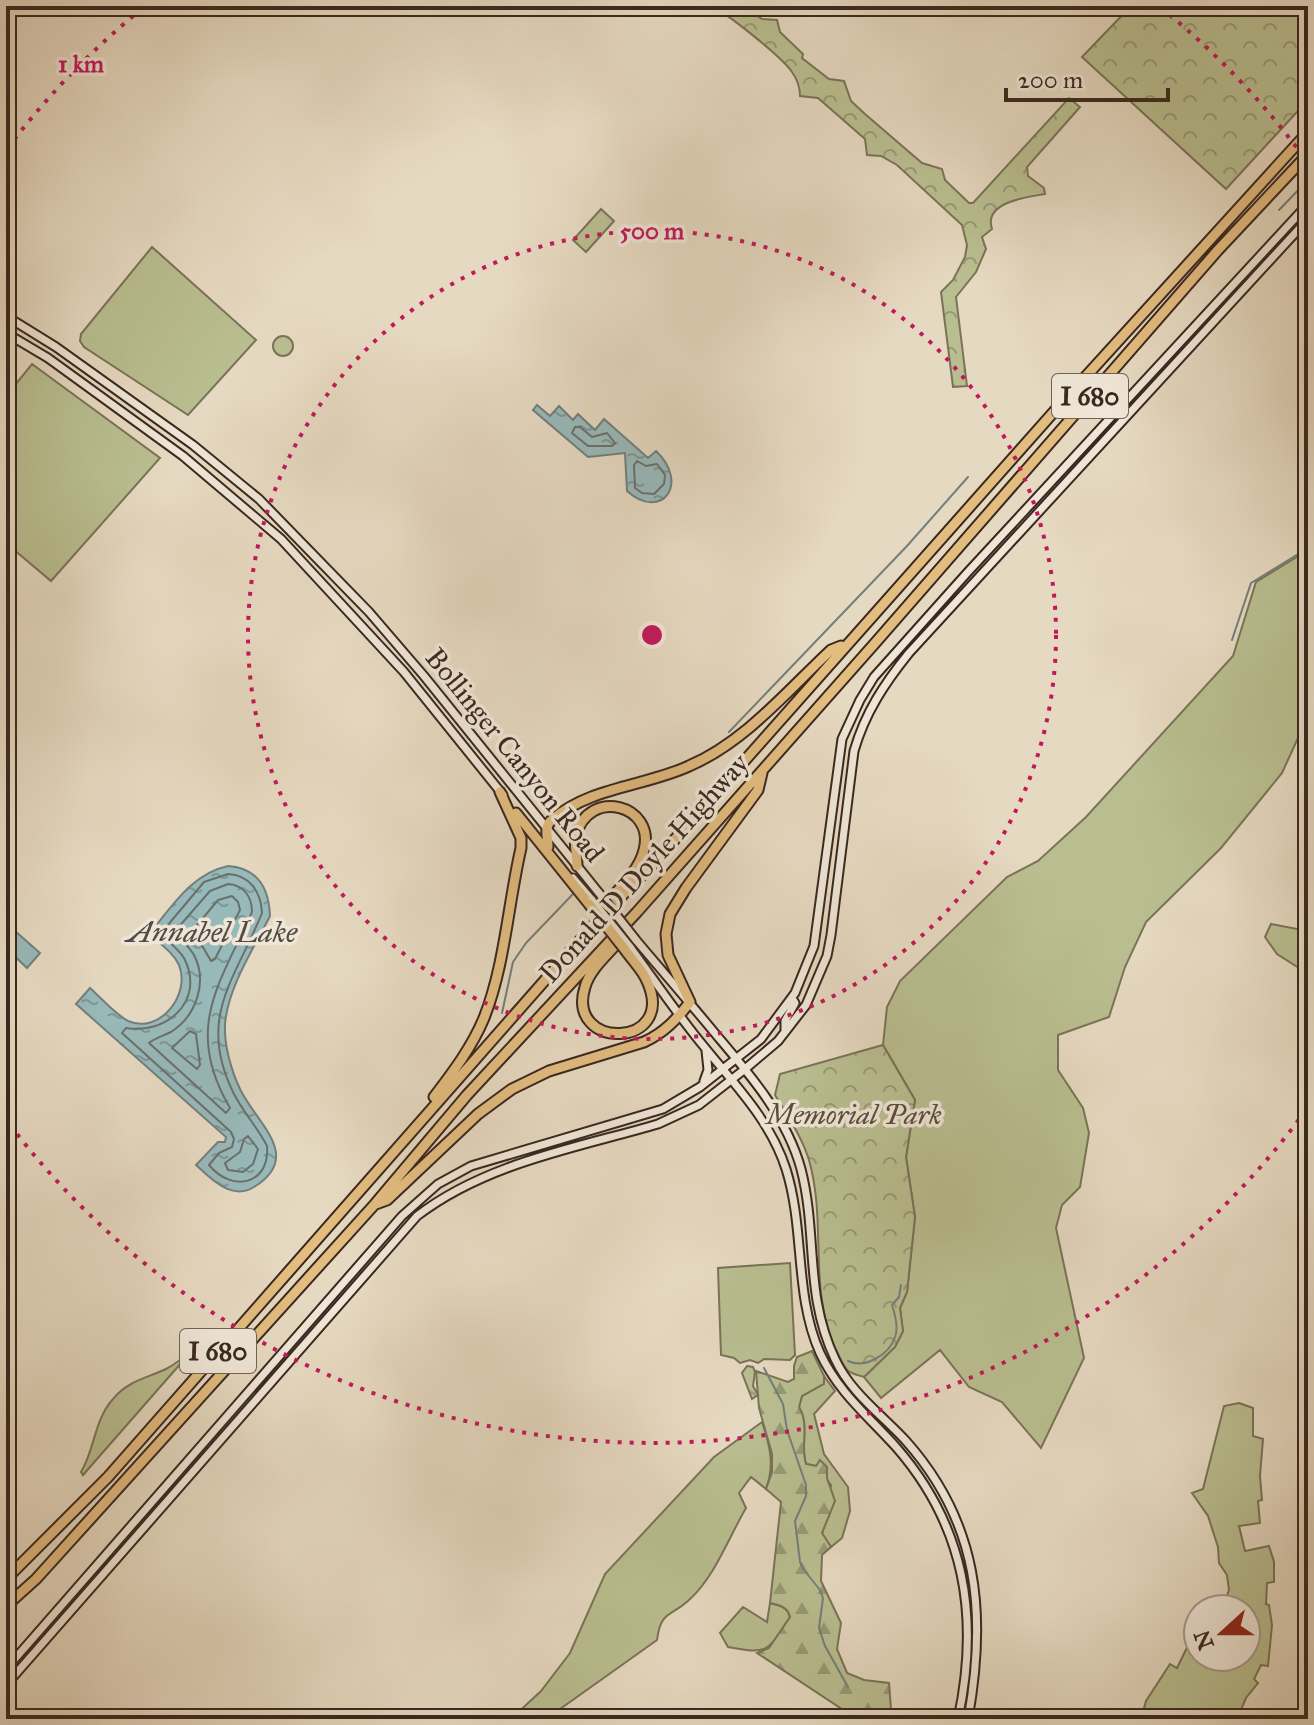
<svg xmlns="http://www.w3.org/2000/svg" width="1314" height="1725" viewBox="0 0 1314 1725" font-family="'IM FELL Great Primer',serif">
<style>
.green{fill:#b9be90;stroke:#7a7358;stroke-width:2}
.forest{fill:url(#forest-firs);stroke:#7a7358;stroke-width:2}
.park{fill:url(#park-crowns);stroke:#7a7358;stroke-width:2}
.water{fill:url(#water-ripples);stroke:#727f7c;stroke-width:2}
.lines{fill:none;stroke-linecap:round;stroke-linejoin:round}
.shore{stroke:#69706c;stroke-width:2}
.stream{stroke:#727f7c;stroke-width:2}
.secondary-casing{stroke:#3a281f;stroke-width:11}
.highway-casing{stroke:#3a281f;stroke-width:13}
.secondary{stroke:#efe6d7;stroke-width:7}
.highway{stroke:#e3bc80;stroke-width:9}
.secondary-bridge-casing{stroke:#3a281f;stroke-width:11;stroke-linecap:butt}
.highway-bridge-casing{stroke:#3a281f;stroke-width:13;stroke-linecap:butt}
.secondary-bridge{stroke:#efe6d7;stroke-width:7}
.highway-bridge{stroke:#e3bc80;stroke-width:9}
.ring{fill:none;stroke:#c2185b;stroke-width:4;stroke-dasharray:4 8}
.labels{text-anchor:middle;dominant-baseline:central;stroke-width:7;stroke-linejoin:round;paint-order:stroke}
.shield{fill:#efe6d7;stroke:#706156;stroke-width:2}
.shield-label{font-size:26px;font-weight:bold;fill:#3a281f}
.street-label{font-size:28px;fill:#3a281f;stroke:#efe6d7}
.park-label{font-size:28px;font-style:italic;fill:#5a4e3b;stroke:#efe6d7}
.water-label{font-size:30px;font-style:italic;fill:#524c46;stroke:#efe6d7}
.centre{fill:#c2185b;stroke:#efe6d7;stroke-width:4}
.ring-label{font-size:24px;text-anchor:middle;font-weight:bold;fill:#c2185b;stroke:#efe6d7;stroke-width:7;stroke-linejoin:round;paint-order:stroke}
</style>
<defs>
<pattern id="forest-firs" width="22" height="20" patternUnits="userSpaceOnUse" patternTransform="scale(2)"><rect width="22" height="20" fill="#b9be90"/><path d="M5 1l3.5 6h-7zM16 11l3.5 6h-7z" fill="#979a75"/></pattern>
<pattern id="park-crowns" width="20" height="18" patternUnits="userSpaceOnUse" patternTransform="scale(2)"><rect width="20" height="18" fill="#b9be90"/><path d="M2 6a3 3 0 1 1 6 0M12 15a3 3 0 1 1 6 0" fill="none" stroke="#979a75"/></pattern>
<pattern id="water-ripples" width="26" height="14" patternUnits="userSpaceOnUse" patternTransform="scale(2)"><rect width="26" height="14" fill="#98b9ba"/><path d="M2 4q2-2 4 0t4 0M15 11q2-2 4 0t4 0" fill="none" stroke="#7d9697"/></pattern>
</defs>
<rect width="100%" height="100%" fill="#e6d9c1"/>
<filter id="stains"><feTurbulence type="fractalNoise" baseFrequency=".0025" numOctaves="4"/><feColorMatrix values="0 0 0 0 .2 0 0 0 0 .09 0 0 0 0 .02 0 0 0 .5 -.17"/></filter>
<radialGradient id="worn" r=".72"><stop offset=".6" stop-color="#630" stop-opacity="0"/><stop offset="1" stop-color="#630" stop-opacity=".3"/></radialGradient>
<path class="green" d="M601,209L614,221L586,252L573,240Z
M152,247L256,340L188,415L84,347L80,341L81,334Z
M273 346a10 10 0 1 1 20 0a10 10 0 1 1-20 0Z
M32,364L160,458L51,581L6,543V396Z
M1308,550V716L1282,773L1221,848L1146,922L1125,967L1109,1017L1058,1035V1070L1083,1108L1089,1133L1080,1187L1062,1205L1056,1228L1084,1358L1041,1448L1002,1402L969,1387L940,1350L881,1398L864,1377L895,1347L903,1331L900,1308L907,1292L915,1217L906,1157L915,1100L883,1045L887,1007L900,981L1007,877L1038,861L1086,817L1233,656L1256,582Z
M1271,924L1308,931V1048L1301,1037L1306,1013L1302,970L1277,954L1265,937Z
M790,1263L795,1355L790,1360L764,1359L758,1363L750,1360L740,1363L734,1358L721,1355L718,1268Z
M196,1346L83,1475L81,1472C95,1449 94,1420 113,1399C127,1381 147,1378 166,1369C178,1363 187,1354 196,1346Z
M824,1376L835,1391L814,1414L824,1454L848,1487L850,1511L842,1538L831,1547L822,1534L831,1485L816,1466L806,1464C800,1446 810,1425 799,1407L802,1396L823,1384Z
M1239,1403L1253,1408V1436L1263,1439L1260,1476L1262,1500L1258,1501L1260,1523L1239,1526L1245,1551L1269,1546L1274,1562V1582L1267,1583L1266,1604L1269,1605L1272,1625L1268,1666L1261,1665L1254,1679L1258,1683L1246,1698L1237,1719H1141L1146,1701L1170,1664L1177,1668L1198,1625V1657H1246V1609H1222L1229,1590L1227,1575L1219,1563L1218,1547L1208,1516L1192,1493L1203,1489L1224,1406Z
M762,1422C770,1446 775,1464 766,1489L751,1477L739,1493L746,1508C729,1537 715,1576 690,1599C672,1617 661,1609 657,1640L546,1719H511L541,1691L570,1653L605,1574L714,1457Z
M770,1603C779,1605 788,1607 790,1617C768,1651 769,1655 728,1647L720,1633L743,1607L767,1622Z"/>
<path class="forest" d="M812,1351L824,1376V1384L802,1396L799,1407C810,1425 800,1446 806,1464L816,1466L820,1460L827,1467V1478L835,1501L822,1533L831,1547L822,1555L821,1581L841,1623L837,1649L847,1673L864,1680L889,1683L891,1709L862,1719H857L757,1653L769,1648L790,1617C788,1607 779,1605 770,1603L781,1502L766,1489L772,1472V1454L759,1408L756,1371L788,1382L794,1379V1366L797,1357Z"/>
<path class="park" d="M711,6H743L762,19L777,20L780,32L803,54L802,58L829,79L844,81L851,101L865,114L922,163L942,169L945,180L969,203H973L1069,98L1080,107L1027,167L1028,176L1044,188L1045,194C1027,197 983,202 992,229L982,237L986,249L976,272L956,297L967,386L953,387L941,292L953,280L965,257L967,245L962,225L897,165L881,156L867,155L865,139L818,98L800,96C800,87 797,79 792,72C783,58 727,13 711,6Z
M1131,6H1308V100L1226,189L1082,57Z
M1308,967V1048L1301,1037L1306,1013L1302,970Z
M883,1045L915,1100L906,1157L915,1217L907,1292L900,1308L903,1331L895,1347L864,1377C858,1375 851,1374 847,1370C842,1364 839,1355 835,1348C808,1286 827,1224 809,1160C802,1137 787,1115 775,1095L780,1074Z
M747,1366L753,1367L755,1372L753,1386L758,1395L752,1399L742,1373Z"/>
<path class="water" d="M537,405L550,416L559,406L573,420L578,414L595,430L604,419L648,458L656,451C690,483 662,522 627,491L625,453L588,457L533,410Z
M228,866C258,868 269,888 270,916C254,948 228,987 225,1024C224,1045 231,1070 240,1089C256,1123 304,1156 254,1187C232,1201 211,1179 196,1165L218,1142H225L226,1137L76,1004L90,988C101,998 115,1014 128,1021C160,1035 191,994 179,965C173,952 159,943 149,934C172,907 191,874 228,866Z
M6,923L40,953L27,968L6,948Z"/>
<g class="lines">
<path class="shore" d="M575,427H580L592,437L607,433L615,443L612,446H588L572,433Z
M637,461L646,466L657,464L665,475L664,484L654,494L642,493L635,488L634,465Z
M228,874C250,875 261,892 262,913C235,980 196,1018 234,1094C243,1112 258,1128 267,1146C270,1185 232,1193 209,1165L219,1153L232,1147L234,1139L231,1132L122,1033L126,1028C165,1035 205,1002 185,960C180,949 167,943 162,932L204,882Z
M228,884C244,885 252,897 252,912C220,984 183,1028 230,1108L226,1113L149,1043C155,1038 163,1036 171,1032C196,1016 208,982 194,955C189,946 179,939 176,930L210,891Z
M232,896L238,902L240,910L215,959L211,961L193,930L218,900Z
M190,1031L196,1034L200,1065L197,1069L172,1048Z
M248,1136L258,1149L253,1164L243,1172L228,1170L225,1163L240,1152L244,1139Z"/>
<path class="stream" d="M1279,210L1308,180
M1232,640L1251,583L1303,551
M729,732L907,546L968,477
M502,1013L513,962L526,943L573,894
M848,1361C865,1369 889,1355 895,1337C899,1327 895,1314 892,1305L899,1297L901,1285
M764,1368L783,1404L787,1430L806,1485V1496L795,1521L800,1562L804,1570L820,1590L823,1598L819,1628L825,1646L848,1687"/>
<defs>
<path id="secondary" d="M6,316L56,347L193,445L259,499L369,612L424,676L599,893
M6,333L48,358L183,456L281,539L404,672L503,795
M573,878L592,900
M636,940C663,972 691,1004 718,1037C752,1077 787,1118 801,1169C818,1235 804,1294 835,1359C851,1393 881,1414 906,1441C979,1523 987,1614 968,1719
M630,947C655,981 679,1017 706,1049C737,1087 771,1122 786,1169C805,1229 794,1295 820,1353C838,1392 868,1416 896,1447C965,1526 980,1617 958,1719
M785,1031V1021L795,1003L792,998
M704,1081L708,1070L706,1051
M6,1669L402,1216L438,1184L471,1166L663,1109L700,1087L761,1039L795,993L814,946L842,739L860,700L874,677L967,573L1308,204
M6,1685L417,1216C486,1163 576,1148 658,1124L699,1105L745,1069L778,1041L806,1005L827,956L831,935L854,751C865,713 884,684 909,653L1308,219"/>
<path id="highway" d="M516,813L589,904
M548,847C548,837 543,826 553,819C591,787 646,786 689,766C745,742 787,691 831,650L841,646
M577,866C577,856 574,845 576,835C589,787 656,805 644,850C639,871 618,890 604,906
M622,938C609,953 590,969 585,987C565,1051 678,1049 647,981C643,971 633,961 626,951
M434,1097C453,1072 472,1047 484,1018C505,965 508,904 521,848V838L500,792
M376,1204L387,1200L478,1114L512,1089L549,1071L644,1042C664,1033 677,1019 690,1002L668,955L666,934L670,914L686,888L758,790L762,773
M6,1579L108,1477L597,921L653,864L1059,406L1308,132
M6,1606L36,1579L375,1204L467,1095L637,912L876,642L1218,250L1308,154"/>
</defs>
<use href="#secondary" class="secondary-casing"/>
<use href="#highway" class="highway-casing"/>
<use href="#secondary" class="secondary"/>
<use href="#highway" class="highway"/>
<defs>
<path id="secondary-bridge" d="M599,893L636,940
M592,900L630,947"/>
<path id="highway-bridge" d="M589,904L626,951"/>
</defs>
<use href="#secondary-bridge" class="secondary-bridge-casing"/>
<use href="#highway-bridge" class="highway-bridge-casing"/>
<use href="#secondary-bridge" class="secondary-bridge"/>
<use href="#highway-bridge" class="highway-bridge"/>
</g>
<g class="ring">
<circle cx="652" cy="635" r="404"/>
<path d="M1306 1110A808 808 0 0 1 7 1121M7 149A808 808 0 0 1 144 7M1160 7A808 808 0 0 1 1306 160"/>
</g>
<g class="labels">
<g class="shield">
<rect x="1052" y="374" width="76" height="44" rx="6"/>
<rect x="180" y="1329" width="76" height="44" rx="6"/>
</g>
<g class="shield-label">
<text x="1090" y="396">I 680</text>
<text x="218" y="1351">I 680</text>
</g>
<g class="street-label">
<text transform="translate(515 755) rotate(51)">Bollinger Canyon Road</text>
<text transform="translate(644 868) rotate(-48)">Donald D Doyle Highway</text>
</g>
<g class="park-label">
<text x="854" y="1114">Memorial Park</text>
</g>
<g class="water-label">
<text x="212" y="932">Annabel Lake</text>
</g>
</g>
<circle cx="652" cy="635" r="12" class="centre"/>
<g class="ring-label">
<text x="81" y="72">1 km</text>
<text x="652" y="239">500 m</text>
</g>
<rect width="1314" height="1725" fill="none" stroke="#e6d9c1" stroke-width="32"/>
<rect x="8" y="8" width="1298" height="1709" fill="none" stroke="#3a281f" stroke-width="4"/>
<rect x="16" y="16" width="1282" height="1693" fill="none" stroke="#3a281f" stroke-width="2"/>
<g transform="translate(1222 1633) rotate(249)"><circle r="38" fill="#efe6d7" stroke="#a79a8d" stroke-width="2"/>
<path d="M0-6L14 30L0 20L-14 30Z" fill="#8f2418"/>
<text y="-12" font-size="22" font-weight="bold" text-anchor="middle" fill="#3a281f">N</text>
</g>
<path d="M1006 88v12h162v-12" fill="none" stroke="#3a281f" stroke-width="4"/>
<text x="1018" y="88" font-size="24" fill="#3a281f" stroke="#efe6d7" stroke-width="6" paint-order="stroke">200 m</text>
<rect width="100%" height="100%" filter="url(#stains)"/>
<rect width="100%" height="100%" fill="url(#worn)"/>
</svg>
